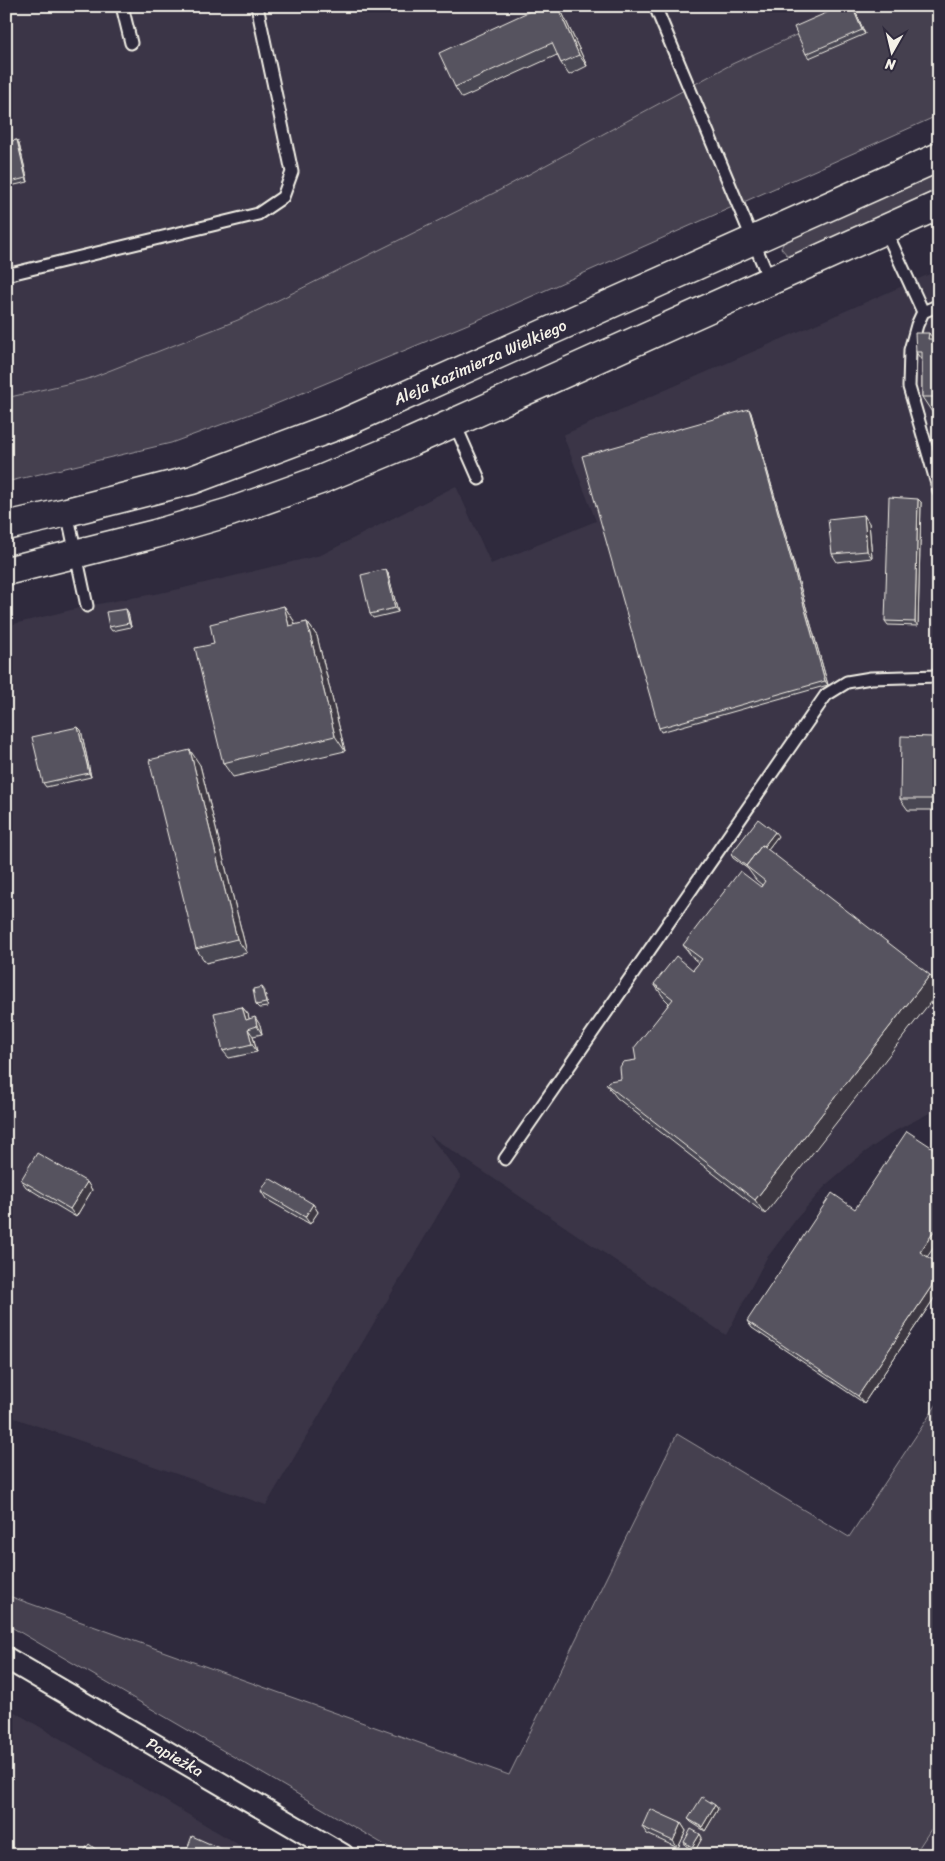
<svg xmlns="http://www.w3.org/2000/svg" width="945" height="1861" viewBox="0 0 945 1861" font-family="Sriracha,sans-serif">
<style>
.built{fill:#3b3647}
.green{fill:#454050;stroke:#9c989c}
.lines{fill:none;stroke-linecap:round;stroke-linejoin:round}
.lane-casing{stroke:#f4f1e8;stroke-width:15}
.street-casing{stroke:#f4f1e8;stroke-width:25}
.primary-casing{stroke:#f4f1e8;stroke-width:31}
.lane{stroke:#2f2a3d;stroke-width:11}
.street{stroke:#2f2a3d;stroke-width:21}
.primary{stroke:#2f2a3d;stroke-width:28}
.wall{fill:#4a4752;stroke:#f4f1e8}
.shaded-wall{fill:#3c3942;stroke:#f4f1e8}
.building{fill:#56525f;stroke:#f4f1e8}
.labels{text-anchor:middle;dominant-baseline:central;stroke-width:5;stroke-linejoin:round;paint-order:stroke}
.street-label{font-size:16px;fill:#f4f1e8;stroke:#2f2a3d}
</style>
<rect width="100%" height="100%" fill="#2f2a3d"/>
<filter id="ink" filterUnits="userSpaceOnUse"><feTurbulence type="fractalNoise" baseFrequency=".02" numOctaves="2"/><feDisplacementMap in="SourceGraphic" scale="10" xChannelSelector="R" yChannelSelector="G"/><feConvolveMatrix kernelMatrix="1 2 1 2 8 2 1 2 1" color-interpolation-filters="sRGB"/></filter>
<g filter="url(#ink)">
<path class="built" d="M6,6H860L732,64L498,191L238,320L88,379L6,403Z
M939,270V1108L895,1131L861,1155L828,1183L797,1218L766,1259L726,1335L429,1135L461,1176L266,1505L6,1415V626L87,606L171,591L321,555L456,486L491,564L596,521L563,435Z
M6,1707L98,1761L256,1855H6Z
M939,1817V1855H914Z"/>
<path class="green" d="M860,6H939V115L492,314L264,409L171,443L6,482V398L88,379L238,320L498,191L732,64Z
M939,169V189L792,255H787L781,248L784,242L794,233Z
M939,1401V1817L914,1855H402L6,1624V1595L509,1775L677,1434L849,1537Z"/>
<g class="lines">
<defs>
<path id="lane" d="M122,6L131,43
M655,6L770,281
M885,229L923,312
M6,275L258,214L283,197L292,172L257,6
M939,305L923,312L917,325L910,350L909,387L939,491
M454,422L479,479
M67,512L87,606
M505,1159L826,695L847,682L871,678L939,676"/>
<path id="street" d="M6,1658L343,1855"/>
<path id="primary" d="M6,526L67,512L192,480L344,423L939,157
M6,571L155,534L230,512L320,480L411,442L939,205"/>
</defs>
<use href="#lane" class="lane-casing"/>
<use href="#street" class="street-casing"/>
<use href="#primary" class="primary-casing"/>
<use href="#lane" class="lane"/>
<use href="#street" class="street"/>
<use href="#primary" class="primary"/>
</g>
<path class="wall" d="M559,6L587,66L569,75L561,63L557,55L462,98L455,87Z
M842,6H853L865,34L809,58L806,54Z
M17,140L19,144L28,182L6,187V142Z
M933,339H939V412H932L922,397V361L916,352Z
M749,409L751,413L828,685L661,732L659,728Z
M921,502L918,626L888,625L885,621Z
M869,523L872,558L837,562L832,554Z
M386,569L388,573L398,612L373,618L370,614Z
M284,606L294,621L295,625L307,622L317,636L345,751L233,777L223,763L214,644Z
M128,612L131,627L112,631L109,627Z
M78,727L81,730L91,777L46,787L43,783Z
M932,737L939,746V810H908L900,799Z
M200,765L247,953L206,963L196,949Z
M778,836L768,849L765,1214L617,1098L606,1084L621,1079L636,1060L669,1003L664,998L654,984L693,970L699,963L694,959L683,945L761,887L762,885L756,880L748,869L733,858L731,854Z
M265,991L268,1007L259,1008L256,1005Z
M242,1007L248,1014L249,1019L260,1025L262,1034L253,1036L257,1052L229,1058L223,1051Z
M21,1180L87,1182L92,1190L76,1217L26,1187Z
M261,1191L313,1204L318,1212L310,1224L266,1199Z
M927,1257L939,1264V1291L864,1403L752,1328L747,1321Z
M715,1805L718,1809L705,1831L691,1822L688,1819Z
M681,1823L686,1831L678,1848L647,1834L642,1827Z
M700,1834L702,1838L695,1851L686,1846L684,1842Z"/>
<path class="shaded-wall" d="M557,6H559L587,66L579,55Z
M852,6H853L865,34L862,30Z
M17,140L19,144L28,182L26,178Z
M929,333L939,347L928,339Z
M749,409L751,413L828,685L825,681Z
M918,499L921,502L918,626L915,622Z
M864,515L869,523L872,558L867,551Z
M386,569L388,573L398,612L395,608Z
M284,606L294,621L299,641L289,626Z
M126,609L128,612L131,627L129,623Z
M307,622L317,636L345,751L335,736Z
M78,727L81,730L91,777L89,773Z
M932,737L939,746V809L932,799Z
M190,750L200,765L247,953L237,939Z
M775,832L778,836L752,870L748,867Z
M930,975L939,987V991L765,1214L755,1200Z
M262,987L265,991L268,1007L266,1003Z
M242,1007L248,1014L251,1027L246,1020Z
M255,1017L260,1025L262,1034L257,1026Z
M248,1029L253,1036L257,1052L252,1044Z
M87,1182L92,1190L76,1217L70,1209Z
M313,1204L318,1212L310,1224L305,1217Z
M939,1224V1240L925,1260L920,1252Z
M939,1275V1291L864,1403L858,1396Z
M715,1805L718,1809L705,1831L702,1827Z
M681,1823L686,1831L678,1848L673,1841Z
M700,1834L702,1838L695,1851L692,1847Z"/>
<path class="building" d="M541,6H557L579,55L561,63L552,43L455,87L439,53Z
M842,6H852L862,30L806,54L794,27Z
M17,140L26,178L6,183V142Z
M915,333H929L928,339H939V397H922V352H916Z
M749,409L825,681L659,728L582,456Z
M889,497L918,499L915,622L885,621Z
M864,515L867,551L832,554L828,519Z
M386,569L395,608L370,614L361,575Z
M284,606L289,626L307,622L335,736L223,763L195,648L214,644L210,624Z
M126,609L129,623L109,627L106,612Z
M78,727L89,773L43,783L32,737Z
M901,736L932,737V799H900Z
M190,750L237,939L196,949L149,760Z
M758,819L775,832L764,846L762,845L746,866L731,854Z
M762,845L930,975L755,1200L606,1084L609,1081L621,1079L620,1067L623,1062L636,1060L634,1048L673,999L654,984L676,956L693,970L702,959L683,945L740,871L761,887L765,881L746,866Z
M262,987L266,1003L256,1005L253,989Z
M242,1007L246,1020L255,1017L257,1026L248,1029L252,1044L223,1051L214,1013Z
M907,1131L939,1152V1224L920,1252L939,1264V1275L858,1396L747,1321L832,1193L855,1209Z
M37,1153L87,1182L70,1209L21,1180Z
M269,1178L313,1204L305,1217L261,1191Z
M702,1797L715,1805L702,1827L688,1819Z
M650,1809L681,1823L673,1841L642,1827Z
M691,1829L700,1834L692,1847L684,1842Z
M192,1836L235,1855H185Z
M89,1844L103,1855H81Z"/>
</g>
<g class="labels">
<g class="street-label">
<text transform="translate(480 362) rotate(-24)">Aleja Kazimierza Wielkiego</text>
<text transform="translate(175 1757) rotate(30)">Papieżka</text>
</g>
</g>
<rect width="945" height="1861" fill="none" stroke="#2f2a3d" stroke-width="25"/>
<rect x="12" y="12" width="920" height="1836" fill="none" stroke="#f4f1e8" stroke-width="2" filter="url(#ink)"/>
<g transform="translate(892 52) rotate(188)" stroke="#2f2a3d" stroke-width="4" paint-order="stroke">
<path d="M0-4L9 19L0 12L-9 19Z" fill="#f4f1e8"/>
<text y="-8" font-size="14" font-weight="bold" text-anchor="middle" fill="#f4f1e8">N</text>
</g>
</svg>
